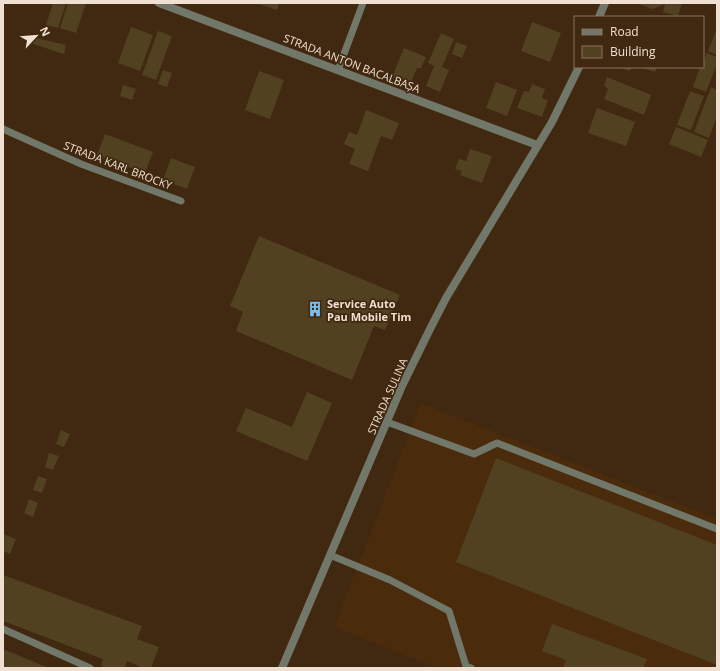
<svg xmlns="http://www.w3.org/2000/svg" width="720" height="671" viewBox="0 0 720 671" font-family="'Open Sans',sans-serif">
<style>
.built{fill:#4a2c0c}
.building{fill:#514121}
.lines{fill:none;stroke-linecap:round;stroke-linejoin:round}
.service{stroke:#727869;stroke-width:7}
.minor{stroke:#727869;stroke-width:8}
.tertiary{stroke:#727869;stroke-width:8}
.labels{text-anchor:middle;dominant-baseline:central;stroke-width:3.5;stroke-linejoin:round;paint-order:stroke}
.street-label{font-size:11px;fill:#f0e0d1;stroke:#412810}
.poi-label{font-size:11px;font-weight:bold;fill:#f0e0d1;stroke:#412810;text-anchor:start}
</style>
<rect width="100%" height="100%" fill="#412810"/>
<path class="built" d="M421,403L717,519V668H437L334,627Z"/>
<path class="building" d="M53,3H66L58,28L46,25Z
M68,3H86L76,33L60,28Z
M256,3H279L277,10Z
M636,3H682L678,16L663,12L665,4L653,9Z
M532,22L561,33L550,62L521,51Z
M131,27L153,35L140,71L118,63Z
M717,28V55L708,51Z
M158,31L172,36L156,80L142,75Z
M441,33L454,39L442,67L449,70L440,92L426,86L434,66L428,63Z
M32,37L66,45L64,54L30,43Z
M456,42L467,46L462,58L452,54Z
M404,48L426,57L421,68H417L410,85L392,77Z
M706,53L717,57V64L706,92L693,87L700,67H703Z
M618,67H632L630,71Z
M640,67H657L655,72Z
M163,70L172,73L167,87L158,84Z
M259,71L284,80L270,119L245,110Z
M607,77L651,95L644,115L604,99L608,89L604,85Z
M496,82L517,90L507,116L486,108Z
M532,84L545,89L542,98L548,100L542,117L517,108L524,91L529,92Z
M123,85L136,89L132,100L120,96Z
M711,87L717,90V116L709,138L694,132Z
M690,91L704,96L691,130L677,125Z
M597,108L635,122L626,146L588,133Z
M366,110L399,123L392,140L381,136L368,171L349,164L355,149L344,144L349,132L357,135Z
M676,127L708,140L701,157L669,144Z
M105,134L153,152L145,173L97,155Z
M470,149L492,156L482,183L460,175L462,171L455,169L459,159L466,161Z
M171,158L195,167L187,189L163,180Z
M259,236L400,295L385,330L374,326L352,380L236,331L243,312L230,306Z
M307,392L332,403L307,461L236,431L246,408L292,427Z
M61,430L70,434L64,447L56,444Z
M49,453L59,456L53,470L45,467Z
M496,458L717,545V665L456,562Z
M38,476L47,479L42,493L33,490Z
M29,499L38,503L33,517L24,513Z
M3,534L16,539L10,554L3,551Z
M3,575L142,626L137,639L159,647L151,668H139V666L127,661L125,668H106L101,666L103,659L3,621Z
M552,624L647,659L643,668H563L566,660L542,651Z
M3,649L49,668H3Z"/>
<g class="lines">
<path class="service" d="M338,70L363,3
M3,129L81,164L181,201
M387,422L474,454L497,443L717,529
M330,555L390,580L449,611L466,666L471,668
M3,629L90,668"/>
<path class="minor" d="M159,3L537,145"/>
<path class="tertiary" d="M599,17L605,3
M282,668L402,386L430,329L446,298L552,122L579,67"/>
</g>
<defs>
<symbol id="building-bare" viewBox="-9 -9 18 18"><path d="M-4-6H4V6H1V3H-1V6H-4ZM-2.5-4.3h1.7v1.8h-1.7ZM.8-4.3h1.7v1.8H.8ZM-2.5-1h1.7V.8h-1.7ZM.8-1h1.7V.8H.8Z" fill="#78bff7" stroke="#412810" stroke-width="2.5" paint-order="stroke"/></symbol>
</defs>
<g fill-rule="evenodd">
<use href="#building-bare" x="304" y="298" width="22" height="22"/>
</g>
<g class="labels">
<g class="street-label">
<text transform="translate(352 63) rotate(21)">STRADA ANTON BACALBAȘA</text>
<text transform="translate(118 165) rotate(21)">STRADA KARL BROCKY</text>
<text transform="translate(387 396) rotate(-66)">STRADA SULINA</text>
</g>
<g class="poi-label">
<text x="327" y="303">Service Auto<tspan x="327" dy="13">Pau Mobile Tim</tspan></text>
</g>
</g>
<rect width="720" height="671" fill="none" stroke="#f0e0d1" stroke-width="8"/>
<rect x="574" y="16" width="130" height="52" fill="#412810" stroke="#87725d"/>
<rect x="582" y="29" width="20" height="6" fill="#727869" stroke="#87725d"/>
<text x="610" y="36" font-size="12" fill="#f0e0d1">Road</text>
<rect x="582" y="46" width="20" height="12" fill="#514121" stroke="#87725d"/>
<text x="610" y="56" font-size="12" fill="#f0e0d1">Building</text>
<g transform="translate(36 36) rotate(64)" stroke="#412810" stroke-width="3" paint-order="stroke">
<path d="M0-3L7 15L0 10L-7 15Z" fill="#f0e0d1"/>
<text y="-6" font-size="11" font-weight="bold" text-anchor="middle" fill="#f0e0d1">N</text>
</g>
</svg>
